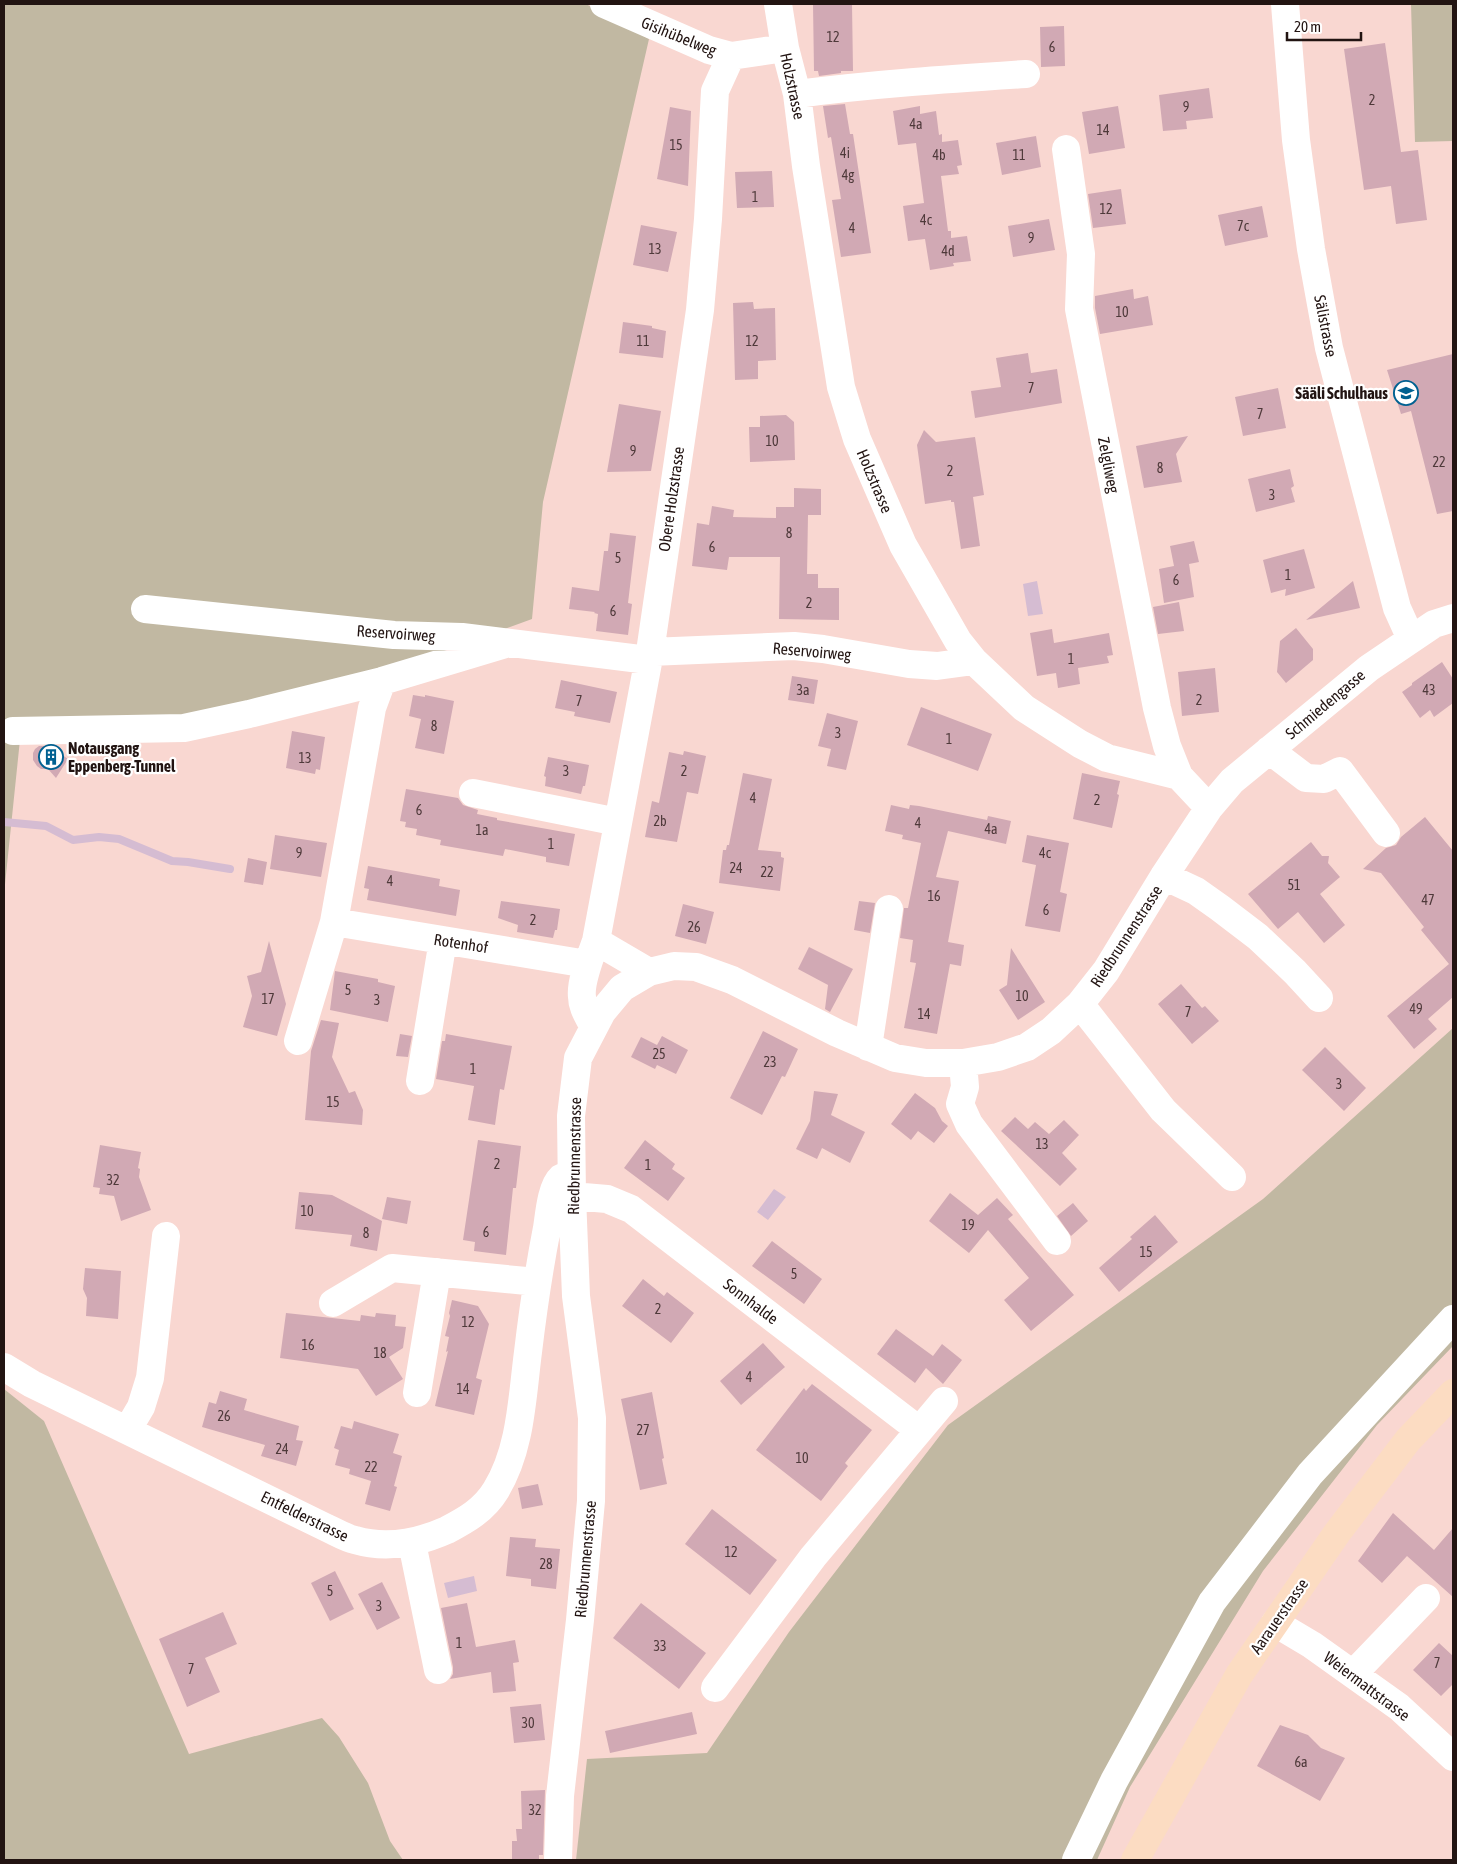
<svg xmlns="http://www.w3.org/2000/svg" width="1457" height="1864" viewBox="0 0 1457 1864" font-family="'Asap Condensed',sans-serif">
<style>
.green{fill:#c1b8a2}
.water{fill:#d5bcd2}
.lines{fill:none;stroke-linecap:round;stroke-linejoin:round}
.stream{stroke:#d5bcd2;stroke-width:8}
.building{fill:#d1a9b4}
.minor{stroke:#fff;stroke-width:28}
.major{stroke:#fcdcc2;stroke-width:28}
.labels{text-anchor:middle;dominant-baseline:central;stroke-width:4.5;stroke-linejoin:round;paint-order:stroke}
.number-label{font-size:14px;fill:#4e393a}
.street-label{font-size:16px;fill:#221412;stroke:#fff}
.poi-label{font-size:16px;font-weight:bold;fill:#221412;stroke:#fff;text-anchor:end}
</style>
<rect width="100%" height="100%" fill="#f9d7d1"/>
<path class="green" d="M4,4H586L649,39L543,502L532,619L381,674L179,720L21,730L4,894Z
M1411,4H1453V141L1415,142Z
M1453,1028V1346L1377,1425L1263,1571L1130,1787L1097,1860H576L587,1759L707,1753L789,1632L948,1425L1263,1199Z
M4,1389L44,1421L189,1754L322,1718L339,1737L368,1783L390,1841L403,1860H4Z"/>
<path class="water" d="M1037,581L1043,614L1028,616L1023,584Z
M774,1189L786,1197L768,1220L757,1212Z
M474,1576L477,1591L448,1598L444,1583Z"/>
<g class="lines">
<path class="stream" d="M4,822L46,826L73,840L99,837L119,839L172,861L188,862L230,869"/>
</g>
<path class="building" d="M813,4H852L853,71H841V73L819,76L818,71H814Z
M1064,26L1065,66L1041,67L1040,27Z
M1385,43L1401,152L1418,150L1427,220L1396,224L1391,186L1364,190L1344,49Z
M1209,88L1213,118L1186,121L1187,129L1163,131L1159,95Z
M845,104L850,134H853L871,253L841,257L832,200L841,199L831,137L828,138L823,106Z
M920,106V114L936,111L939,135L942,134V142L958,140L962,165L957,166L959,174L941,176L948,231H951V238L967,236L971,261L953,263L954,266L930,270L925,239L908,241L903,206L924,203L916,143L898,145L893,111Z
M1118,106L1125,148L1089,154L1082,112Z
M670,107L691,111L688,186L657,179Z
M1036,136L1041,167L1002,175L996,143Z
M772,171L774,207L737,208L735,172Z
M1121,189L1126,224L1093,228L1088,194Z
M1262,206L1268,237L1225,246L1218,215Z
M1049,219L1055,250L1013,257L1008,226Z
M641,225L677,232L668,272L633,265Z
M1133,289L1134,299L1148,296L1153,325L1100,334L1095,308V296Z
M753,302L754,309L775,308L776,360L758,361V379L735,380L733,303Z
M623,322L652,326V328L666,331L663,358L619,353Z
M1028,353L1031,373L1057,369L1062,403L975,418L971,391L1001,387L996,358Z
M1453,354V511L1437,514L1411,411L1401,414L1387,370Z
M1278,388L1286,428L1243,436L1235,397Z
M619,404L661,411L651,471L607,472Z
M786,415L794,422L795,460L750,462L749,427H760V416Z
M924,430L936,442L975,437L984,495L973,497L980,546L961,549L954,502H951V500L925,504L917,445Z
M1188,436L1176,454L1182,482L1144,488L1136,446Z
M1290,469L1294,486L1291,488L1295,502L1256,512L1248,479Z
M794,488L821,489V515H808L807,574H818V588H839V620L779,619L780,557H729L727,570L692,566L697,523L709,525L712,506L734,510L733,517L776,518V507H794Z
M610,533L636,536L628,603L632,604L628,635L596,631L598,614L594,613L595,612L569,609L572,587L599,591L604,551H608Z
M1194,541L1199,562L1189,564L1194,597L1164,603L1159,569L1174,566L1170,546Z
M1304,549L1315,588L1285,596L1286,589L1271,593L1263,560Z
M1353,581L1360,608L1306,620Z
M1179,602L1184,631L1158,634L1153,607Z
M1296,628L1313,649V660L1286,683L1277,672L1280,641Z
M1052,629L1054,643L1109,633L1113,655L1107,656L1109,663L1078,668L1080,684L1058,688L1056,673L1037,676L1030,633Z
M1442,662L1453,679V703L1434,717L1430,710L1420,718L1402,692L1412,685V683Z
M1215,668L1219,712L1182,716L1178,672Z
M792,676L818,680L814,704L788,700Z
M561,680L617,692L610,723L574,716L575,712L555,708Z
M413,695L425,697V695L454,701L444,754L415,748L421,719L409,716Z
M921,707L992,734L978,771L907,745Z
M827,713L858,721L846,770L827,766L831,749L818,746Z
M292,731L325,737L320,770L316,769L315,774L286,768Z
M39,746H49L68,759L56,778L48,769H41L37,766L33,760V753L35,749Z
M684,751L706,756L698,794L687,792L677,842L645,837L652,801L659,803L669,752L683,755Z
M548,757L589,765L585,786H583L581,794L545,786L546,777L544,776Z
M743,773L772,779L758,850L781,852V857L784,858L780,891L719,883L723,850H726L727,845H729Z
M1082,773L1120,781L1117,794L1119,795L1117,805L1112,828L1073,819Z
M406,789L458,798L463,805L478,810L477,814L497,818V820L575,834L569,866L546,862V857L505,849L503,856L440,845L441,840L416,835L417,829L405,827L406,822L400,821Z
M891,805L909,809L910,805L919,806L987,820L988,816L1011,821L1006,844L948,831L936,877L959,881L948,942L964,945L961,966L950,964L937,1034L904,1028L916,963L910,962L913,940L900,938L904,908H908L921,843L902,839L903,835L885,831Z
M1425,817L1453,851V997L1428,1019L1437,1029L1414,1049L1387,1016L1449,964L1421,930L1424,927L1381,873L1363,869L1386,848L1396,845L1401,837Z
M275,835L327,843L321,877L270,869Z
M1027,835L1069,843L1060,892L1067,894L1060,932L1025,926L1036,865L1022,862Z
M1311,842L1322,856H1329L1328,863L1340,877L1320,894L1345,925L1324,943L1298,912L1278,929L1248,894Z
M248,858L267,862L263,885L244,882Z
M368,866L440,879L439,886L460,890L456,916L367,900L369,889L364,888Z
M501,901L560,909L557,930H555L553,938L517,932L518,925L498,918Z
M859,901L875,903L870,933L854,930Z
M683,904L714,912L706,944L675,936Z
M269,941L286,1004L277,1036L243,1027L252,996L247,976L261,972Z
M809,947L853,969L830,1012L825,1009L828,985L798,969Z
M1011,948L1045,1002L1018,1020L999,990L1007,985Z
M335,971L378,979V982L395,986L388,1022L330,1010Z
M1181,984L1202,1008L1205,1006L1219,1021L1192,1044L1158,1004Z
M321,1020L339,1023L332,1057L349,1093L355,1091L363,1110L362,1125L305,1120L311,1051Z
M763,1031L798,1049L785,1077L782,1076L762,1115L730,1098Z
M400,1034L412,1036L408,1057L396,1056Z
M446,1034L512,1046L504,1090L500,1089L495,1125L468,1120L474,1086L436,1079L442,1041H445Z
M662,1036L688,1050L676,1074L657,1065L655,1069L631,1057L641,1037L657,1045Z
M1325,1047L1366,1088L1344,1111L1302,1070Z
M814,1091L838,1094L831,1115L865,1132L850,1163L822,1148L817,1159L796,1149L810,1121Z
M915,1093L935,1108L942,1121L948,1126L934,1143L918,1131L911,1140L891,1124Z
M1015,1117L1028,1129L1035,1122L1049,1134L1064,1120L1079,1135L1062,1153L1077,1169L1060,1186L1001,1131Z
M478,1140L521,1146L516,1188H513L506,1255L474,1251L475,1242L463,1240Z
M645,1140L675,1164L672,1169L685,1178L668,1201L624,1168Z
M100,1145L141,1152L138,1168L140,1169L139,1177L151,1210L121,1221L114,1196L99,1194L100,1188L93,1187Z
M299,1192L332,1195L382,1221L377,1251L350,1246L352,1235L295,1229Z
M950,1193L978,1215L997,1198L1013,1215L1008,1219L1074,1295L1031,1331L1004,1300L1029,1278L988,1230L969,1253L929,1221Z
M387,1197L411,1201L407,1224L382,1219Z
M1073,1203L1088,1221L1071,1236L1057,1216Z
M1155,1215L1178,1242L1119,1292L1099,1268L1132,1239L1130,1237Z
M772,1241L822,1279L804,1304L752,1266Z
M85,1268L121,1271L118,1319L86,1316L87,1298L83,1289Z
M643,1279L664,1296L667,1292L694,1313L671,1343L622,1306Z
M452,1300L478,1306L489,1324L476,1378L482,1380L474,1415L435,1406L448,1351L446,1352L449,1337L445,1336L450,1316L449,1313Z
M286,1313L360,1321L361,1315L375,1317L376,1313L396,1315L395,1326L406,1327L403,1348L389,1357L403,1379L376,1396L358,1369L280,1358Z
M896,1329L933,1356L942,1344L962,1360L943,1384L926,1368L915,1383L877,1354Z
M763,1343L785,1367L741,1405L720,1381Z
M812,1384L872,1430L845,1463L848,1466L821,1501L756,1450L804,1388L806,1391Z
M220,1391L247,1399L244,1410L299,1426L296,1440L303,1441L296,1466L261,1456L265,1445L202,1427L209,1402L216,1404Z
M652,1392L664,1458L662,1459L667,1484L640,1490L621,1399Z
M354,1421L399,1434L393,1453L402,1456L394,1486L397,1487L390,1511L365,1504L371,1481L349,1474L350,1469L335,1465L339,1450L334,1448L341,1426L352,1429Z
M538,1484L543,1505L522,1509L518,1488Z
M712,1509L777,1560L750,1595L685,1544Z
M1393,1513L1434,1550L1453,1528V1597L1407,1556L1382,1583L1358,1561Z
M510,1537L536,1539L535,1547L560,1549L556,1589L531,1586V1579L506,1576Z
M335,1571L354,1609L330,1621L311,1583Z
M382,1582L400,1618L377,1630L358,1594Z
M467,1603L476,1647L515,1640L519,1662L513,1663L516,1691L493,1693L491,1672L450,1679L453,1674V1667L441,1608Z
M641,1603L706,1653L679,1689L613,1638Z
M223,1612L237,1644L205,1658L220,1692L187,1707L159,1639Z
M1439,1643L1453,1656V1684L1441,1696L1413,1670Z
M541,1704L545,1740L514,1743L510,1707Z
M692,1712L697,1734L610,1753L605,1731Z
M1280,1725L1308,1735L1321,1748L1345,1758L1320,1801L1257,1766Z
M545,1790L543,1855H539V1860H512V1841H517L516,1829H522L521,1791Z"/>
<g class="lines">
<path class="minor" d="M604,4L709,50L731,56L785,48
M778,4L785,48L797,94L806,166L841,387L857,439L903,545L958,641L974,661L1024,708L1080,744L1107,758L1179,776L1209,808
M1285,4L1296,140L1311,249L1329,348L1397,608L1411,639
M797,94C873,84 949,79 1026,74
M1066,149L1081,254L1079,309L1157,708L1167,746L1179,776
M145,609L394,635L462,637L648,660
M650,652L794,646L823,649L909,664L937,666L974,661
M13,731L184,728L249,714L382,681L509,643
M1269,750L1306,778L1324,779L1340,771L1386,833
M473,793L618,822
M1164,876L1196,891L1220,908L1258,937L1295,972L1319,998
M334,922L587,964
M596,941L649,972
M1080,1004L1163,1110L1232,1177
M593,1026C589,1017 582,1008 582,997C580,982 591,955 596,941L650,652L700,310L708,219L715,91L731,56
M298,1041L334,922L372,708L382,681
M868,1047L889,909
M963,1063L965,1087L960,1104L969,1124L1057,1241
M420,1081L443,940
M572,1196L607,1199L631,1209L919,1430
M333,1303L392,1268L537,1282
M4,1367L32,1384L327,1528C336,1532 345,1538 355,1540C386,1549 418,1543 447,1530C466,1520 484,1510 496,1490C521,1449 522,1398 528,1352C533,1310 539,1269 547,1228C549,1216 551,1187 561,1178C564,1176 568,1175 571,1173
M417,1393L437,1272
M128,1429L141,1407L150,1378L166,1236
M412,1543L438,1670
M1275,1623L1312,1645L1399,1707L1453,1757
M1353,1674L1426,1598
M715,1688L813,1557L944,1401
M558,1860L560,1796L580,1620L591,1501L592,1418L576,1296L572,1196L571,1116L578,1058L602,1012L622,988L649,972L674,966L696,967L732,980L837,1033L895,1058L926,1063H963L998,1057L1027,1047L1051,1031L1080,1004L1106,971L1164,876L1209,808L1232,781L1369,668L1434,624L1453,618
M1076,1860L1114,1781L1212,1602L1310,1474L1453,1319"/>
<path class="major" d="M1135,1860L1239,1675L1337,1533L1408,1440L1453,1393"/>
</g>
<defs>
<symbol id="school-ring" viewBox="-11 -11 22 22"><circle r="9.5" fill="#fff" stroke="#006191" stroke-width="1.5"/><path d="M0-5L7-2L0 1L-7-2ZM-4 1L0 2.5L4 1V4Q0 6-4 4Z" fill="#006191"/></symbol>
<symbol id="building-ring" viewBox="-11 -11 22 22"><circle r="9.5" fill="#fff" stroke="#006191" stroke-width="1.5"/><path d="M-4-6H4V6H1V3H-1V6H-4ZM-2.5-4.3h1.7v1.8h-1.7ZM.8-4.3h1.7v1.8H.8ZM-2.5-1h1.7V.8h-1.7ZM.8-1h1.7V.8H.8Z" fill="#006191"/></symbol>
</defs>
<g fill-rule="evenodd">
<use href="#school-ring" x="1392" y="379" width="28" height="28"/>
<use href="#building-ring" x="37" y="743" width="28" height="28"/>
</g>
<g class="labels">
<g class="number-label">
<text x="833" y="37">12</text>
<text x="1052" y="47">6</text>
<text x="1372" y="100">2</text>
<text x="1186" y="107">9</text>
<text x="916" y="124">4a</text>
<text x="1103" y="130">14</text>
<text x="676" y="145">15</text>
<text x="845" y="153">4i</text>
<text x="939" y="155">4b</text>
<text x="1019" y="155">11</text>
<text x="848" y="175">4g</text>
<text x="755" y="197">1</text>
<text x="1106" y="209">12</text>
<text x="926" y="220">4c</text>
<text x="1243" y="226">7c</text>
<text x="852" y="228">4</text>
<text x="1031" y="238">9</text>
<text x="655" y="249">13</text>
<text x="948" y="251">4d</text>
<text x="1122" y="312">10</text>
<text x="643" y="341">11</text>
<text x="752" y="341">12</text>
<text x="1031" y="388">7</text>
<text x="1260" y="414">7</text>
<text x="772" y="441">10</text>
<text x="633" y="451">9</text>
<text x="1439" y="462">22</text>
<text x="1160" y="468">8</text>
<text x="950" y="471">2</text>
<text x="1272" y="495">3</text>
<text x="789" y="533">8</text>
<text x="712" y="547">6</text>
<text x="618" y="558">5</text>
<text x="1288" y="575">1</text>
<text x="1176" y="580">6</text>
<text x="809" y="603">2</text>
<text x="613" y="611">6</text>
<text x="1071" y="659">1</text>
<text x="803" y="690">3a</text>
<text x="1429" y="690">43</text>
<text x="1199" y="700">2</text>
<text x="579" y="701">7</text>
<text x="434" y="726">8</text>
<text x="838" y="733">3</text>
<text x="949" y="739">1</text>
<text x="305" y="758">13</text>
<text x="566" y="771">3</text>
<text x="684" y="771">2</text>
<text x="753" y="798">4</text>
<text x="1097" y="800">2</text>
<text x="419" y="810">6</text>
<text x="660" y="821">2b</text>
<text x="918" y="823">4</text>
<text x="991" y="829">4a</text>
<text x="482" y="830">1a</text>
<text x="551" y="844">1</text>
<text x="299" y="853">9</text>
<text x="1045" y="853">4c</text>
<text x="736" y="868">24</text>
<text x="767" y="872">22</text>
<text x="390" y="881">4</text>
<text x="1294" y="885">51</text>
<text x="934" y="896">16</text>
<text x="1428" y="900">47</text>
<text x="1046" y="910">6</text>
<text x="533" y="920">2</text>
<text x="694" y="927">26</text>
<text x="348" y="990">5</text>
<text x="1022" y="996">10</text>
<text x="268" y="999">17</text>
<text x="377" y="1000">3</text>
<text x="1416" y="1009">49</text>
<text x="1188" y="1012">7</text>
<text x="924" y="1014">14</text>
<text x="659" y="1054">25</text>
<text x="770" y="1062">23</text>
<text x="473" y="1069">1</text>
<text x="1339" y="1084">3</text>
<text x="333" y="1102">15</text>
<text x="1042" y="1144">13</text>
<text x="497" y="1164">2</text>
<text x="648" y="1165">1</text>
<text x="113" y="1180">32</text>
<text x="307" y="1211">10</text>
<text x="968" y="1225">19</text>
<text x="486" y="1232">6</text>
<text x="366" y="1233">8</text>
<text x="1146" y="1252">15</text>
<text x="794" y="1274">5</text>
<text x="658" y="1309">2</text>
<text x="468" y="1322">12</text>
<text x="308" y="1345">16</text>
<text x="380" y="1353">18</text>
<text x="749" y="1377">4</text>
<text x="463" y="1389">14</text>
<text x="224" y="1416">26</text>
<text x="643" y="1430">27</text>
<text x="282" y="1449">24</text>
<text x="802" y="1458">10</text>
<text x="371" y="1467">22</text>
<text x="731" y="1552">12</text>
<text x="546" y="1564">28</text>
<text x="330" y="1591">5</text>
<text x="379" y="1606">3</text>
<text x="459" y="1643">1</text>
<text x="660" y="1646">33</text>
<text x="1437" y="1663">7</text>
<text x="191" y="1669">7</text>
<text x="528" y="1723">30</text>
<text x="1301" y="1762">6a</text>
<text x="535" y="1810">32</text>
</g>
<g class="street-label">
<text transform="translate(679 36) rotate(22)">Gisihübelweg</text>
<text transform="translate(793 86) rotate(78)">Holzstrasse</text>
<text transform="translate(1326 326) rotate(79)">Sälistrasse</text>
<text transform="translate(1109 465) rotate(79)">Zelgliweg</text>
<text transform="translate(875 481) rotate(67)">Holzstrasse</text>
<text transform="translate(671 499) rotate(-82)">Obere Holzstrasse</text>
<text transform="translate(396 633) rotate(4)">Reservoirweg</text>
<text transform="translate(812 651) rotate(5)">Reservoirweg</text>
<text transform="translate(1325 704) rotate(-40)">Schmiedengasse</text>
<text transform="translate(1126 936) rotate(-57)">Riedbrunnenstrasse</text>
<text transform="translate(461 943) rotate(9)">Rotenhof</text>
<text transform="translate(574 1156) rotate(-89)">Riedbrunnenstrasse</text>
<text transform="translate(751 1301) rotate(37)">Sonnhalde</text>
<text transform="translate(305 1516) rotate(26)">Entfelderstrasse</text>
<text transform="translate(585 1559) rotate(-85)">Riedbrunnenstrasse</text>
<text transform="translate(1279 1616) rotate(-55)">Aarauerstrasse</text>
<text transform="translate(1367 1686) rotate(37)">Weiermattstrasse</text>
</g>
<g class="poi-label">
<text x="1388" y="393">Sääli Schulhaus</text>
<text x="68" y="748" text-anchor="start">Notausgang<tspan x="68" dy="18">Eppenberg-Tunnel</tspan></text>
</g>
</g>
<rect width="1457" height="1864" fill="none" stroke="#221412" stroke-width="10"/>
<path d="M1287 32v8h74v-8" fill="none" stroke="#221412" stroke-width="2.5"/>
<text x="1294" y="32" font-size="15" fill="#221412" stroke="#ffffff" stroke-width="4" paint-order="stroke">20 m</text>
</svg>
